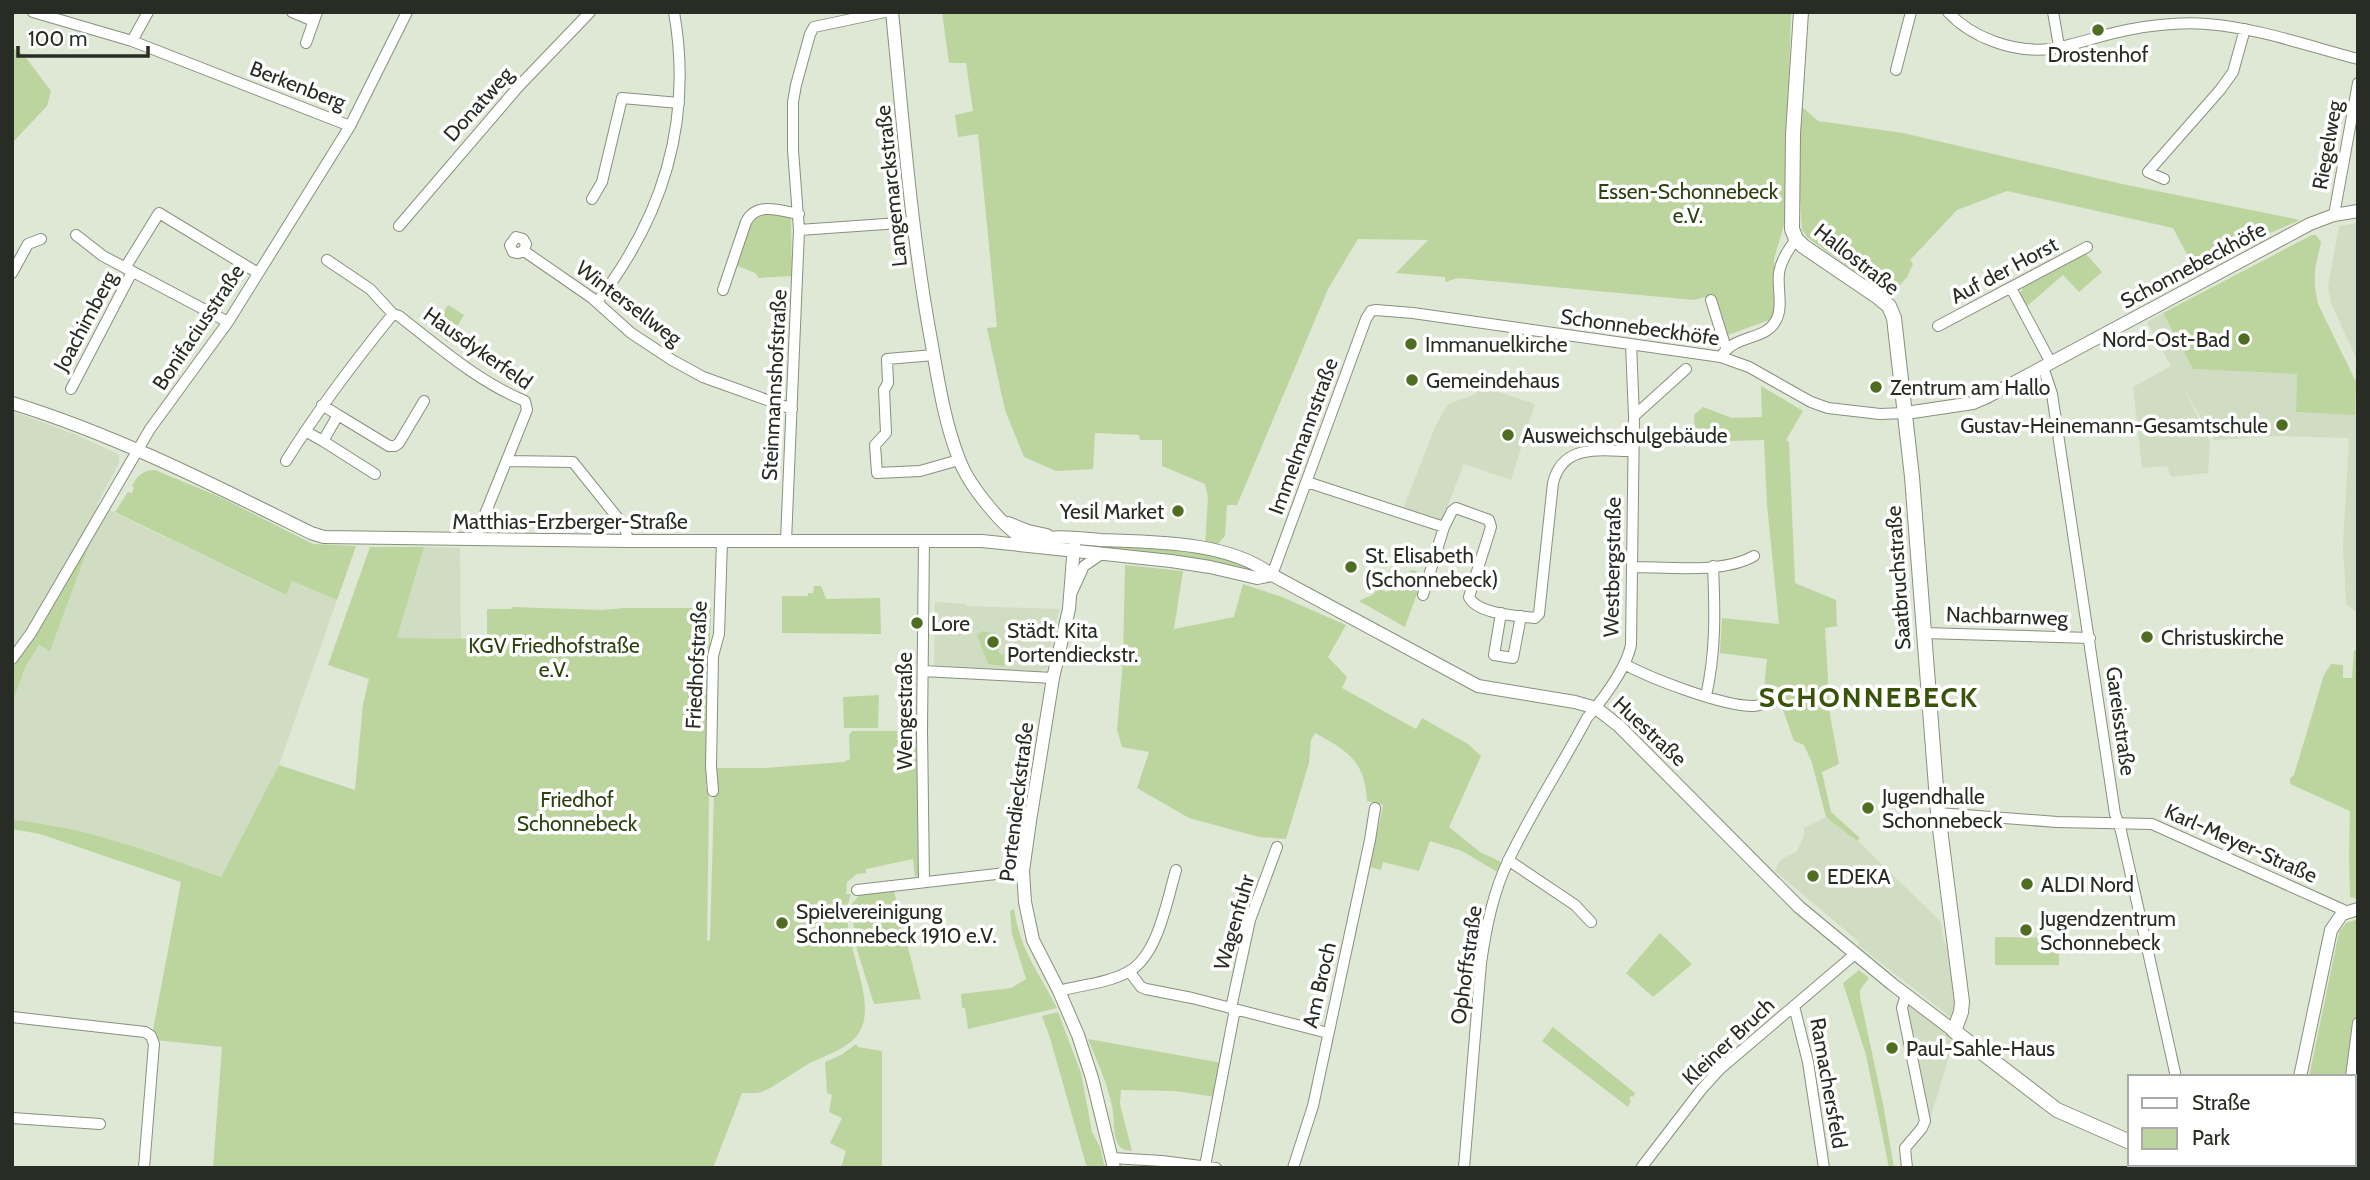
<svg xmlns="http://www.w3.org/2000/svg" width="2370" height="1180" viewBox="0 0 2370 1180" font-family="Cabin,sans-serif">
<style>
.built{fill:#d1ddc3}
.green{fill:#bcd59f}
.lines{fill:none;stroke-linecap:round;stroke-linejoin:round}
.minor-casing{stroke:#88907e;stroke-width:12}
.tertiary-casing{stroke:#88907e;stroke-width:14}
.secondary-casing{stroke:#88907e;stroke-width:16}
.minor{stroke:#fff;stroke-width:10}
.tertiary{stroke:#fff;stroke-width:12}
.secondary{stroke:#fff;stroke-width:14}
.poi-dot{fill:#506e22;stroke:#fff;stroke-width:2.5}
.labels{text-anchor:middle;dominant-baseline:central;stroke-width:7;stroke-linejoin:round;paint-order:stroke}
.poi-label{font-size:21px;fill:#292c25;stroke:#fff;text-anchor:start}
.street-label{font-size:21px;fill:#292c25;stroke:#fff}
.park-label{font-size:21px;fill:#2e420f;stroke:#fff}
.district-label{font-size:28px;font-weight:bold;letter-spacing:2px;fill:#3a530b;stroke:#fff}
</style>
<rect width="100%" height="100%" fill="#dee8d4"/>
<path class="built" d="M2358,223V613L2346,604L2343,545L2349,438L2280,436L2214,440L2182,386L2210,441L2208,473L2171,477L2167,466L2142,468L2133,387L2171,366L2147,322L2163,313L2193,369L2298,374L2354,415L2356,358L2331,303L2328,286L2339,226Z
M1487,388L1535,404L1511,480L1464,464L1441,523L1403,509L1435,427L1448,404L1476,394L1477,389Z
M12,411L74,434L116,453L119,456V463L97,504L285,595L292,581L337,600L279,765L221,877L113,840L53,825L12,820V703L26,666L39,645L50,650L71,593L12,656Z
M424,547L460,548L461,639L397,638Z
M935,602L966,604V606L1059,609L1047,668L1038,672L934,665Z
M1826,817L1854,837L1941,922L1944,942L1951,955L1958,1003L1950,1017L1858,945L1859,942L1775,871L1780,860L1797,851L1804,837V828Z
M1910,998L1953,1031L1962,1049L1953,1043L1929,1123L1906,1006Z"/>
<path class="green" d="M942,12H1791L1785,221L1774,259L1775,312L1769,320L1728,335L1713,295L1694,300L1458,278L1445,282V277L1396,273L1428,240L1358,239L1328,289L1237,505H1227L1225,536L1216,546L1205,545L1208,498L1205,484L1162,466V440H1140L1139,435L1095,433L1093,469L1056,471L1024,457L1005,410L987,328L997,327L978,134L958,137L955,115L973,111L966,63H949Z
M12,48L23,54L51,91L47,106L12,143Z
M1801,106L1818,121L1903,133L2122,184L2300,220L2252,241L2250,238L2243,242L2244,245L2198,275L2173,228L2007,191L1957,210L1910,260L1913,264L1907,277L1894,292V299L1808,238L1802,230L1798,164Z
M762,212L791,218L792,276L759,278L755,273L735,265L752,218Z
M2312,235H2316L2321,242L2315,269V287L2318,304L2356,382L2355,415L2296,412L2297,374L2193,369L2163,313Z
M2086,254L2102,272L2079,292L2063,275L2027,306L2020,293L2023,288Z
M448,305L464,315L448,342L433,330Z
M1761,386L1803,411L1786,440L1789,442L1795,583L1836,600L1837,626L1825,628L1830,715L1839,764L1822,772L1831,812L1860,838L1857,841L1826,817L1812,763L1804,745L1794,741L1783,710L1779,687L1770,685L1764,688L1767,659L1720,653L1722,618L1779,624L1767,505L1764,440L1695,442L1694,415L1703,407L1732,418L1762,417Z
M155,470L220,497L313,544L356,546L337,600L292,581L286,595L115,512L128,492L132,493L134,487L132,486C137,476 143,470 155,470Z
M98,521L50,651L39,645L26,666L12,703V662Z
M1095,546C1116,547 1136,546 1156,547C1175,547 1246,558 1256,572L1217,563L1095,550Z
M370,547H424L397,638L487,639V609H511L512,607L602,610L624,608H711L706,785L709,798L707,941L710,940L714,793L713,768H765L843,762L850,759L849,735L852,731H917L919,875L915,877L913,859L866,869V873L857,874L847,882L846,894H851C833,937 888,1007 853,1040C841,1051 824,1056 810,1063C796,1071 777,1085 764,1091C758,1094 749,1093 742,1093L713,1168H213L222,1047L155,1040L152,1035L181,882L40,834L12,829V820C84,826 153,853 221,877L279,765L355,790L363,704L369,679L328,665Z
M1125,565L1183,571L1174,629L1234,617L1243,584L1282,597L1346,625L1328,657L1347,677L1342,688L1416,729L1422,718L1468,744L1481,756L1449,827L1480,852L1503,863L1499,873L1462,851L1430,841L1419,871L1383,862L1381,870L1370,867L1383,805L1367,801C1365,761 1348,751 1315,733L1311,740L1309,763L1286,839L1259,837L1189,818L1137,788L1149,752L1122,747L1117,730L1123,661Z
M1412,570L1424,574L1405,627L1359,601L1374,594L1376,588L1387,592L1392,581Z
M814,586H821L826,599L880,598L881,634L782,633V596H808V593H813Z
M983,631L997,634L999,653L1004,655V666L988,664L977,635Z
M2354,650L2358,651V899L2350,897L2349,855L2350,811L2290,784V778L2294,775L2324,675L2331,664L2343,665V678H2352Z
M879,695L878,728H844L843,697Z
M894,891L921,999L874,1004L857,950L851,905L860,894Z
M1014,909C1021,953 1038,970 1057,1008L968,1029L965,1008H962L961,994L1011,988L1026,979L1012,934L1010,911Z
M2358,919V1168H2249L2252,1164H2354V1077H2309L2339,932L2346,923Z
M1660,933L1692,964L1653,997L1626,973Z
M1995,937L2059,938V965H1995Z
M1859,970L1869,978L1860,990V997L1883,1104L1894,1168H1889L1866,1055L1843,983Z
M1058,1012L1081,1073L1092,1132L1100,1147L1105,1168H1087L1050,1038L1042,1016Z
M1553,1027L1635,1093L1633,1097L1631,1096L1629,1099L1631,1101L1628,1107L1542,1041Z
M1088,1039L1222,1063L1216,1097L1175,1091L1121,1090L1120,1104L1132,1151C1125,1150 1121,1150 1118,1144C1112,1133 1115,1118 1112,1106C1107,1082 1097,1061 1088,1039Z
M856,1044L858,1047L882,1051V1168H841L846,1151L830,1143L842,1118L829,1112L832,1095L827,1093L825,1062L841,1055Z"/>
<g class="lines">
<defs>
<path id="minor" d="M33,12L132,41L350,126
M292,12L313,21
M1948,12C1972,38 2014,53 2050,49C2076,45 2101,35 2127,30C2153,25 2181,22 2207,24C2258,28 2308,46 2358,59
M2053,12L2059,46
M132,41L148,12
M306,43L317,12
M1896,70L1911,12
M2164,179L2148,172L2220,90L2233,72L2245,29
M592,199L602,182L622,98L679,103
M2334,215L2358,83
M399,226L519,86L590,12
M799,230L914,222
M76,235L103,256L228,322
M524,251L526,244L523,239L516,237L510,245L513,252L518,253L524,251L592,298L631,333L672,360L703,377L792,409
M327,260L370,289L393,314L399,316C439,347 477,381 525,401L527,410L475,539
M125,268L159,213L258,273
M12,273L28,244L41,239
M2011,288L2051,363
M723,290L746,222C756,201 781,211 799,214
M1711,300L1726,348
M597,302C664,216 693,120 674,12
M1938,326L2087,247
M934,355L887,359L888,383L884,390L886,433L875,445L877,473L920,471L959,460
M1721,357C1734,334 1764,341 1775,322C1784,308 1777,289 1779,273C1781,260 1789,249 1796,239
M2043,367L2052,394L2115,814L2121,831L2176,1077
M71,389L132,272
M338,415L389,446H395L399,443L424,401
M1634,416L1686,369
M305,431L323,441L338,415L322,405
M323,441L375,474
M286,461C319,408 354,362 393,314
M508,461L573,462L625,527L628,541
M1307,482L1444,527L1452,511L1456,508L1489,520L1491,527L1469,597C1477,614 1517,616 1535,618L1539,614L1553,483C1563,443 1600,451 1633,451
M786,541L799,230L793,150V102L796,85L810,34L814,27L885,12
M1632,567C1668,567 1722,574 1754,556
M1272,575L1366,319L1371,311L1376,310L1413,313L1721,357L1749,367L1811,402L1828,408L1880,414L1906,413
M1072,592L1084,566L1100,555
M1423,595L1444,527
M1501,613L1494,655L1513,658L1521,616
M1924,633L2090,638
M12,659L31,633L150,429L228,322L350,126L407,12
M1624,664C1652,679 1722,706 1753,706C1760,706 1767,703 1774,700
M923,671L1053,678
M1706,696C1716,652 1715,611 1713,566
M713,791L711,766L713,656L719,634L722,541
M1938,813L2057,822L2152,824L2348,912
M1508,860L1575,905L1591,922
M924,881L922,730L924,540
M857,890L1023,871
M1129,971L1141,987L1146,989L1192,998L1328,1033
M1059,991C1081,985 1108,983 1128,972C1158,956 1167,900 1176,870
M1906,994L1902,1008L1925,1121L1922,1128L1905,1148L1907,1168
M1794,1006L1808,1062L1824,1168
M1231,1008L1250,920L1277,847
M12,1017L145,1032L151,1036L154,1044L144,1168
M2351,1077L2358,1023
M12,1118L100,1124
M1112,1158L1162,1161L1216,1168
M2347,1164V1168
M1205,1166L1235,1009
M1293,1168L1313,1106L1370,840L1375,808
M1464,1168L1481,963C1486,928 1493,892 1509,859C1532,811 1562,765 1587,718C1603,699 1626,669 1631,645L1634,416L1631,344
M1641,1168L1701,1090L1720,1069L1855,954"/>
<path id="tertiary" d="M892,12C903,121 911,232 931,340C938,379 944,421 959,459C968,484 1005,532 1030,542
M12,403C116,435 214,485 311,533L324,537L628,541H982L1171,561L1210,567L1257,578L1272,575
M1906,413L1973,403L1987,397L2310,224L2334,215L2358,211
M1008,523L1028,531L1047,535
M1030,542C1053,534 1076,538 1100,540C1153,542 1228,541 1272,575L1478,686L1575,702L1596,708L1619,726L1799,907L1892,984L1954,1031
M1074,545L1069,609L1053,678L1030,821L1023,871L1025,902L1033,940L1059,991L1078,1035L1092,1078L1114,1168
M2300,1077L2331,930L2342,914L2358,909
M2237,1168L2240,1164"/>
<path id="secondary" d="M1801,12L1793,134L1792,229L1796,239L1803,246L1878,297L1889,306L1894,318L1912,477L1938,813L1962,1002L1961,1012L1954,1031L2057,1110L2130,1142
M2165,1164V1168
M2181,1164L2189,1168"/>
</defs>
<use href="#minor" class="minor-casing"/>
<use href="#tertiary" class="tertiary-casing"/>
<use href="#secondary" class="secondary-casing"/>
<use href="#minor" class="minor"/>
<use href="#tertiary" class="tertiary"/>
<use href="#secondary" class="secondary"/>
</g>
<g class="poi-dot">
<circle cx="2098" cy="30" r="7"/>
<circle cx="2244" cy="339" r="7"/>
<circle cx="1411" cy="344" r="7"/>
<circle cx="1412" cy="380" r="7"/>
<circle cx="1876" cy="387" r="7"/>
<circle cx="2282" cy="425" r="7"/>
<circle cx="1508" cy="435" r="7"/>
<circle cx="1178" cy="511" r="7"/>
<circle cx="1351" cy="567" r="7"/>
<circle cx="917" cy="623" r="7"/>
<circle cx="2147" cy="637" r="7"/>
<circle cx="993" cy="642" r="7"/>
<circle cx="1868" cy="808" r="7"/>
<circle cx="1813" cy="876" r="7"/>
<circle cx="2027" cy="884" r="7"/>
<circle cx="782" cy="923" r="7"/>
<circle cx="2026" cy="930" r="7"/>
<circle cx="1892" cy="1048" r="7"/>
</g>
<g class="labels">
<g class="poi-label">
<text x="2098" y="54" text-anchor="middle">Drostenhof</text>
<text x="2230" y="339" text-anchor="end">Nord-Ost-Bad</text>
<text x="1425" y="344">Immanuelkirche</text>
<text x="1426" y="380">Gemeindehaus</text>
<text x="1890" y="387">Zentrum am Hallo</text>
<text x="2268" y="425" text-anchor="end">Gustav-Heinemann-Gesamtschule</text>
<text x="1522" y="435">Ausweichschulgebäude</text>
<text x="1164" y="511" text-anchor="end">Yesil Market</text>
<text x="1365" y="555">St. Elisabeth<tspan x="1365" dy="24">(Schonnebeck)</tspan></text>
<text x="931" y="623">Lore</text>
<text x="1007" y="630">Städt. Kita<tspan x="1007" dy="24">Portendieckstr.</tspan></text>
<text x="2161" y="637">Christuskirche</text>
<text x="1882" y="796">Jugendhalle<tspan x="1882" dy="24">Schonnebeck</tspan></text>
<text x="1827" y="876">EDEKA</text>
<text x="2041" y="884">ALDI Nord</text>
<text x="796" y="911">Spielvereinigung<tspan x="796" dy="24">Schonnebeck 1910 e.V.</tspan></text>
<text x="2040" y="918">Jugendzentrum<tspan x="2040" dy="24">Schonnebeck</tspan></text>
<text x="1906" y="1048">Paul-Sahle-Haus</text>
</g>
<g class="street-label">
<text transform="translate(298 85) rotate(21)">Berkenberg</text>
<text transform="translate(478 104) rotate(-48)">Donatweg</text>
<text transform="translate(2327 145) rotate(-80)">Riegelweg</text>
<text transform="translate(891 186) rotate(-96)">Langemarckstraße</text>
<text transform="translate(1857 259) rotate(38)">Hallostraße</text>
<text transform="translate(2193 265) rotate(-28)">Schonnebeckhöfe</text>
<text transform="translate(2004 270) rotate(-28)">Auf der Horst</text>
<text transform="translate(629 303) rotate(37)">Wintersellweg</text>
<text transform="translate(85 321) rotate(-62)">Joachimberg</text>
<text transform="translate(198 327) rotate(-56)">Bonifaciusstraße</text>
<text transform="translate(1640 327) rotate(8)">Schonnebeckhöfe</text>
<text transform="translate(478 348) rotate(35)">Hausdykerfeld</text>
<text transform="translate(774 385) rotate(-87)">Steinmannshofstraße</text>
<text transform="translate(1303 436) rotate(-70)">Immelmannstraße</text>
<text x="570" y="521">Matthias-Erzberger-Straße</text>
<text transform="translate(1612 567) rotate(-89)">Westbergstraße</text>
<text transform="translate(1898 578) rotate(-94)">Saatbruchstraße</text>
<text transform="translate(2007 616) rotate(2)">Nachbarnweg</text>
<text transform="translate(696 665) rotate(-87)">Friedhofstraße</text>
<text transform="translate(904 711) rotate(-90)">Wengestraße</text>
<text transform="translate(2121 721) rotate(82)">Gareisstraße</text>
<text transform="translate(1650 731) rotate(43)">Huestraße</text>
<text transform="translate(1016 802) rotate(-83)">Portendieckstraße</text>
<text transform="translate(2241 843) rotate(24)">Karl-Meyer-Straße</text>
<text transform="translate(1234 922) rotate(-74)">Wagenfuhr</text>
<text transform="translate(1466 965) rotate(-82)">Ophoffstraße</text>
<text transform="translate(1319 985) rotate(-77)">Am Broch</text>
<text transform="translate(1728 1041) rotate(-43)">Kleiner Bruch</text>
<text transform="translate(1829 1083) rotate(80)">Ramachersfeld</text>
</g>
<g class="park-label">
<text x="1688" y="191">Essen-Schonnebeck<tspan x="1688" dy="24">e.V.</tspan></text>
<text x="554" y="645">KGV Friedhofstraße<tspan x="554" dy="24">e.V.</tspan></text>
<text x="577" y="799">Friedhof<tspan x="577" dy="24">Schonnebeck</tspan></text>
</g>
<g class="district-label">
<text x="1869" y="697">SCHONNEBECK</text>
</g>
</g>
<rect width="2370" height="1180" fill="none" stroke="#292c25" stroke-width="28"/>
<rect x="2128" y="1075" width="228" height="91" fill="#ffffff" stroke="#a9aba8" stroke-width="2"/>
<rect x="2142" y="1098" width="35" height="10" fill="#ffffff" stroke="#a9aba8" stroke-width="2"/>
<text x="2192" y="1110" font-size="21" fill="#292c25">Straße</text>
<rect x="2142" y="1128" width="35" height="21" fill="#bcd59f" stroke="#a9aba8" stroke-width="2"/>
<text x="2192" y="1145" font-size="21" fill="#292c25">Park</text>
<path d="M18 46v10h130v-10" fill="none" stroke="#292c25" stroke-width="3.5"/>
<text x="28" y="46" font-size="21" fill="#292c25" stroke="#ffffff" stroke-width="5" paint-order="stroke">100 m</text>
</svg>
